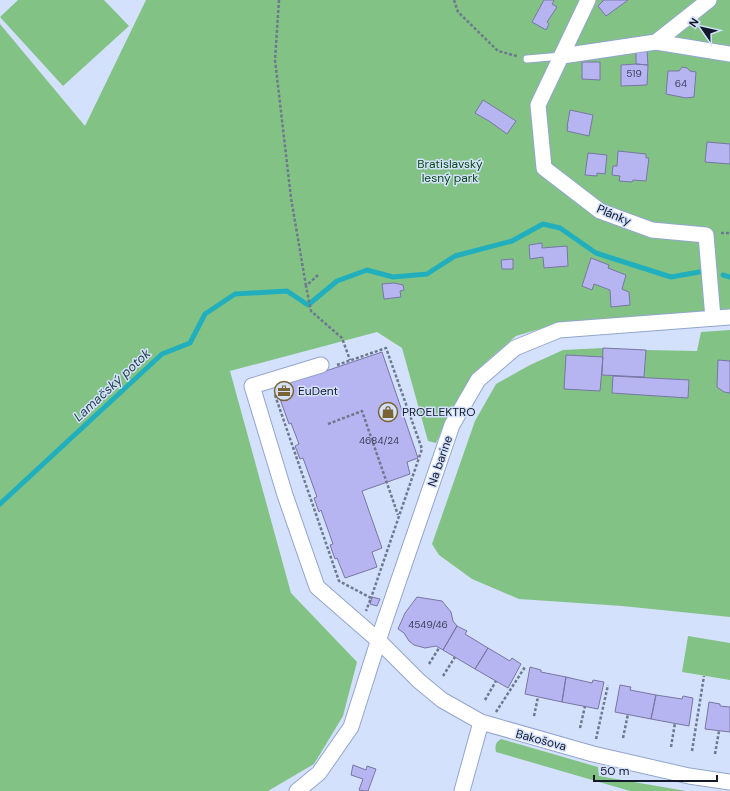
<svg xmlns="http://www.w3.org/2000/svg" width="730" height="791" viewBox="0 0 730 791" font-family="'DM Sans',sans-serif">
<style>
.green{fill:#82c385}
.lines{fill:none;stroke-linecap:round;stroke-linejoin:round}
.stream{stroke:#22afbd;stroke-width:5}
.building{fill:#b7b5f1;stroke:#7876a3}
.service-casing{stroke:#91a5d0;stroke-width:9}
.minor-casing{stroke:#91a5d0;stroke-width:17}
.path{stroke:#6e788e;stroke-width:2.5;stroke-dasharray:3 2;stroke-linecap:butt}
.service{stroke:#fff;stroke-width:7}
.minor{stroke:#fff;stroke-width:15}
.labels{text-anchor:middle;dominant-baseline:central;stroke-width:3;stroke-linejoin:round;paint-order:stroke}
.number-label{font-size:10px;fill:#3b405c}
.park-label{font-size:12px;fill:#094814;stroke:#d4e1fd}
.street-label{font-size:12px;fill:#12192a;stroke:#d4e1fd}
.poi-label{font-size:12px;fill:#12192a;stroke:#d4e1fd;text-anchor:start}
.water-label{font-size:13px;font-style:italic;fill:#274346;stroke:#d4e1fd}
</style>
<rect width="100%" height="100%" fill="#d4e1fd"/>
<path class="green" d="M18,0H104L129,26L63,86L0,17Z
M146,0H730V314L563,322L516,336L488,360L470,383L452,409L436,443L428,441L402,348L377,332L230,371L291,593L357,662L343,716L314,764L268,791H0V24L85,126Z
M730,330V617L622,606L519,599L472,579L439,555L432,544L475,421L496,384L530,365L563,350L603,348L646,350L697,351L701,332Z
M688,636L730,643V680L682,672Z
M501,739L598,767L599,776L686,791H630L496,752C495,746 495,743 501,739Z"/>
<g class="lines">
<path class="stream" d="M723,275L730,277
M0,504L162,354L190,343L205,314L235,294L287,291L308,305L337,281L367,270L393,277L427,274L455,256L512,241L543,224L560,228L596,253L671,277L705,271"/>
</g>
<path class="building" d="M544,0H553L554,1L552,4L557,7L547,22L549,24L546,30L532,22Z
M603,0H628L606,16L598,6L603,1Z
M647,51L648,65L636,64V52Z
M582,62H600V80L582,79Z
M636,64L648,65L647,85L621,86V65Z
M682,67L687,68L690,71L696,72L694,97L686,98L666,94L668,71H679Z
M483,100L516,121L507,134L489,121L475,113Z
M570,110L593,115L589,136L567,131L568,127H567Z
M707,142L730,144V164L705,162Z
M618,151L646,154V158H649L646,181L633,180L632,182L619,181L620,176L612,175L613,166H617Z
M588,153L607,155L605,174L597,173V176L585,175Z
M542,243V248L567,246L568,266L544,268L543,257L530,259L529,245Z
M591,258L609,265L608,268L626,275L622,289L629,292L630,305L611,307L610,290L594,284L592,290L582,286Z
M513,259V269H502L501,260Z
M394,283L403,285L404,290L400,291L401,297L384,299L382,284Z
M603,348L646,350L644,377L602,375Z
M382,352L418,458L407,462L410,474L362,491L382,548L372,552L377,567L345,578L337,558L335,559L330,545L333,544L321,510L319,512L314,498L317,497L303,458L300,459L295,446L299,444L291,423L289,424L275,385L314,375Z
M566,355L603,357L600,391L564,389Z
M718,360L730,361V393L724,392L717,387Z
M613,376L689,380L688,398L612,393Z
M372,597L380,599L377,606L370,604Z
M417,597L442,601L451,612L453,621L457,626L443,650L436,646L425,648L414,645L409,641L404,633L398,629L405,613Z
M457,626L467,631L465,634L488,648L475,669L443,650Z
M488,648L510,661L512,658L521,664L508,688L475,669Z
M530,667L541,670V672L566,677L562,702L525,694Z
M566,677L592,683L593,680L604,682L598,709L562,702Z
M620,685L631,687L630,690L656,695L651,719L615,712Z
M656,695L682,699L683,696L693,698L689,726L651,719Z
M709,702L720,704V706L730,707V732L705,729Z
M353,765L366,770L367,766L376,769L368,791L359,790L363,779L351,775Z"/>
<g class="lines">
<defs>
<path id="service" d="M527,59L562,56"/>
<path id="minor" d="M588,0L538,105L544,168L600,211L652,230L706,235L713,318
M656,42L709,0
M562,56L656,42L730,54
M321,365L252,386L285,495L317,587L379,641L419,681L442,700L481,722L593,754L689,776L730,782
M297,791L319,773L351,727L383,626L452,425L478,380L515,348L559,330L730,317
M462,791L481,722"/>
</defs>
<use href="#service" class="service-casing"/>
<use href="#minor" class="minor-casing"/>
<path class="path" d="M279,0L275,60L291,198L306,286
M454,0L458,12L498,51L517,56
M721,233H730
M318,275L306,286L311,311L342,338L350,360
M337,365L386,348L422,449L371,598
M275,395L339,581L371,598L366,611
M328,424L362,411L398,515
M429,664L439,648
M443,676L455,657
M485,700L496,681
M496,712L525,667
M534,716L538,697
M580,728L585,706
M623,738L628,714
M596,739L608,685
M671,747L675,723
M692,751L704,676
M715,754L719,731"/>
<use href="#service" class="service"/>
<use href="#minor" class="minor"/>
</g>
<defs>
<symbol id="office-ring" viewBox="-11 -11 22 22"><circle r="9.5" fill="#d4e1fd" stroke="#7a6434" stroke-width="1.5"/><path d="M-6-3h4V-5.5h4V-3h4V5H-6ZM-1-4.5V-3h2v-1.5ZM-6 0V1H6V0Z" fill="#7a6434"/></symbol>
<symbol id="shop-ring" viewBox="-11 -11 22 22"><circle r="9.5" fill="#d4e1fd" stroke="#7a6434" stroke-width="1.5"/><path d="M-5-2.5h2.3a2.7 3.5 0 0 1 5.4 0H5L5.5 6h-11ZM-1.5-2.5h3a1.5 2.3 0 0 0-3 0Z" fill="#7a6434"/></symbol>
</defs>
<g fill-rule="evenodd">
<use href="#office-ring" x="273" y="380" width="22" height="22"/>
<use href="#shop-ring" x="377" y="401" width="22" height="22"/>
</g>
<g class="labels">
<g class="number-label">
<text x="634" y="73">519</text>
<text x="681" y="83">64</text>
<text x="379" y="440">4684/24</text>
<text x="428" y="624">4549/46</text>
</g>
<g class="park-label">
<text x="450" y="164">Bratislavský<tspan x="450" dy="14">lesný park</tspan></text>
</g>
<g class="street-label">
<text transform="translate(614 215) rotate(23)">Plánky</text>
<text transform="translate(440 461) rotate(-71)">Na barine</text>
<text transform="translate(541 740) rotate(15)">Bakošova</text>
</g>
<g class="poi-label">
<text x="298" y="391">EuDent</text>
<text x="402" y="412">PROELEKTRO</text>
</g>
<g class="water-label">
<text transform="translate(112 385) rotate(-43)">Lamačský potok</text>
</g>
</g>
<g transform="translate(702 28) rotate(304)" stroke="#d4e1fd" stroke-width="3" paint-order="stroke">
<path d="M0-3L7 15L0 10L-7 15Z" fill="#12192a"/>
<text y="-6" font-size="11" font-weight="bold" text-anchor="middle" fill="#12192a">N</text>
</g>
<path d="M594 775v6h123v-6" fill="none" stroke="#12192a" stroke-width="2"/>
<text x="600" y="775" font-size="12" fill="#12192a" stroke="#d4e1fd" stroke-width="3" paint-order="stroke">50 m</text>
</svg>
